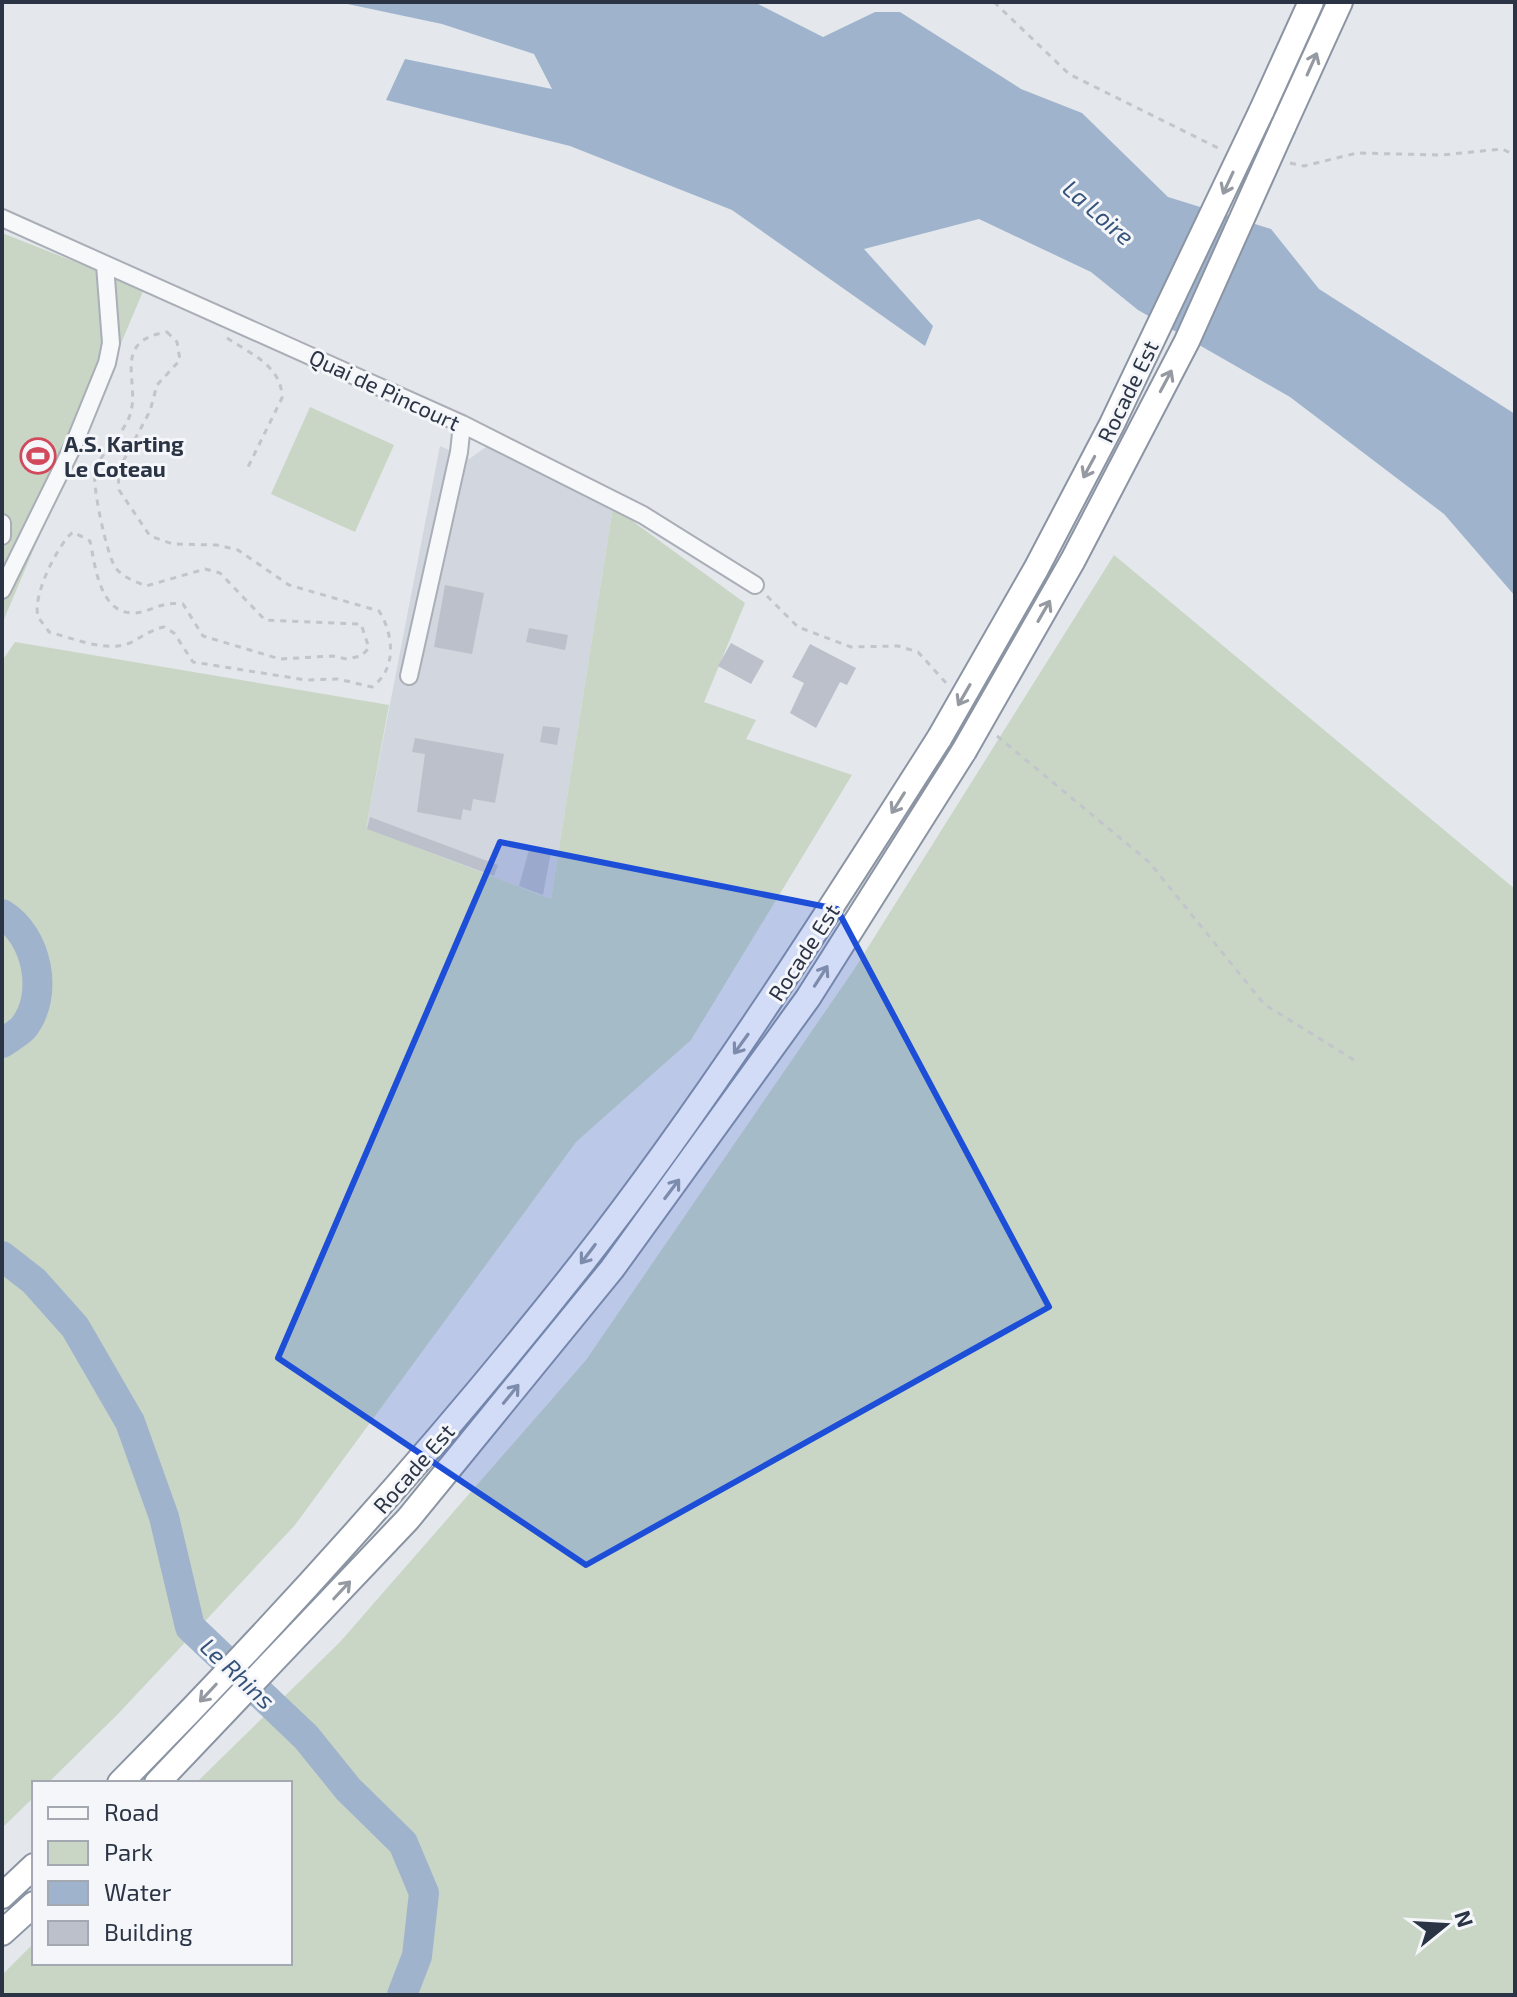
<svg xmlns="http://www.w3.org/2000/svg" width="1517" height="1997" viewBox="0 0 1517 1997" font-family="'Exo 2',sans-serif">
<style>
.built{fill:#d2d6de}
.green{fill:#c9d6c5}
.water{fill:#9fb4cc}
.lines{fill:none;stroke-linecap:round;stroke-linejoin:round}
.river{stroke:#9fb4cc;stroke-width:30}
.building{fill:#bbc0ca}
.minor-casing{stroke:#a9aeb7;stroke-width:20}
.highway-casing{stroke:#8b94a3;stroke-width:28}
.path{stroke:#c2c5cb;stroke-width:3;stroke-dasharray:6 6;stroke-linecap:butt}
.minor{stroke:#f7f8fa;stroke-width:16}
.highway{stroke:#fff;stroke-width:24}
.highway-bridge-casing{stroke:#8b94a3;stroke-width:28;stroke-linecap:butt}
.highway-bridge{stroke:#fff;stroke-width:24}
.oneway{stroke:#959aa2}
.marked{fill:#1d4ed8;fill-opacity:0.2;stroke:#1d4ed8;stroke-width:6;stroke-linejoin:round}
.labels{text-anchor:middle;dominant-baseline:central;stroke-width:6;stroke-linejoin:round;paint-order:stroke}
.street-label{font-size:22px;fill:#2b3445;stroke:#f4f6f9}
.poi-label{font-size:22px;font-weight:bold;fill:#2b3445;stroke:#f4f6f9;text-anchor:start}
.water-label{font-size:24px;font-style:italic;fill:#34527a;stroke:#f4f6f9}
</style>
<rect width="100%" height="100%" fill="#e4e7ec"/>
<path class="built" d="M489,445L613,507L551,899L366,828L440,446L469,459Z"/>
<path class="green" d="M2,233L144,289L2,624Z
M310,407L394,445L355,532L271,494Z
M613,507L745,603L704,702L756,720L746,739L852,775L691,1040L576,1142L295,1525L117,1715L48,1783H34V1797L2,1828V661L15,642L389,705L366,828L551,899Z
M1114,555L1515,889V1995H2V1975L34,1943V1963H290V1783H196L340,1642L586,1360L855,968Z"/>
<path class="water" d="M338,2H754L823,37L875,12H900L1021,89L1082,113L1168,197L1271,229L1319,289L1515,414V596L1444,514L1290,397L1138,310L1091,272L979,219L864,249L933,326L925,346L732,210L570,146L386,100L405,59L552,89L534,54L442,24Z"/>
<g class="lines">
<path class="river" d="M2,914C37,935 50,995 23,1028C17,1034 8,1039 2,1043
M2,1256L34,1281L75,1327L130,1422L164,1517L190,1627L306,1737L348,1789L403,1843L424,1893L417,1956L402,1995"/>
</g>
<path class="building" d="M445,585L484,593L472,654L434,647Z
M529,628L568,635L565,650L526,642Z
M731,643L764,661L751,684L718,666Z
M810,644L856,668L847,685L840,682L816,728L790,713L804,683L792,677Z
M543,726L560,728L557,745L540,742Z
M415,738L504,754L495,803L473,799L471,811L463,809L461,820L417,812L425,754L412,752Z
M370,817L498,865L494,876L367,829Z
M530,846L551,852L543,895L519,886Z"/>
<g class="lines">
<defs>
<path id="minor" d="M2,218L462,424L643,515L755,585
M2,523V536
M2,590L74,444L107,363L111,343L105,265
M409,676L459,452L462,424"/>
<path id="highway" d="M1261,112L1311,2
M1283,127L1340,2
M120,1783C283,1618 438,1446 582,1263C713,1095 826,916 940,737
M157,1783L408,1519L612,1269L808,998L964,751
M2,1896L34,1866
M2,1933L34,1904"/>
</defs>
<use href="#minor" class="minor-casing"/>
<use href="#highway" class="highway-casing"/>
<path class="path" d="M994,2L1069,74L1220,149
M1290,163L1304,166L1357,153L1442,155L1502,149L1515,155
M167,332L177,342L180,360L157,385L150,411L118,471L119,490L150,536L173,544L217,545L238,550L289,585L379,611C394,635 397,669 372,687L338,679L306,680L193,662L174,633L164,627C150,630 142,637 130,643C107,653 72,638 49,632C46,627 40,621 38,616C32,596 58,544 73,532L90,541C95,564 99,613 133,613C151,613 158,601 183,604L203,636L280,659L332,656L347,659L361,656L369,648L361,624L265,620L220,573L205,569L146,586C136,582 122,577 115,567C107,555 92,486 95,472C101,450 123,436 130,415C141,382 110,341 167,332Z
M227,338C251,354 282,366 282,398L248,467
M767,596L798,627L851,647L898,646L918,652L947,684
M997,736L1149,862L1264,1004L1354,1060"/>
<use href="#minor" class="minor"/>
<use href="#highway" class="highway"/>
<defs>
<path id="highway-bridge" d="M940,737L1036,569L1112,424L1261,112
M964,751L1073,560L1187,341L1283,127"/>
</defs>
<use href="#highway-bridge" class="highway-bridge-casing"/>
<use href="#highway-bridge" class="highway-bridge"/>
</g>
<defs><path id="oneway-shaft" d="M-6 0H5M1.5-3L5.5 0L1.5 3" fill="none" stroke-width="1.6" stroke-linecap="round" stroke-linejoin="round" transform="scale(2)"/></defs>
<g class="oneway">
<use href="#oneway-shaft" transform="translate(1312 64) rotate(-66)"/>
<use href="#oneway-shaft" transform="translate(1228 183) rotate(115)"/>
<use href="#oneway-shaft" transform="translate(1166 381) rotate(-62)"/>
<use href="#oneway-shaft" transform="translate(1089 467) rotate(118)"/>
<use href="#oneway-shaft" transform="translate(1044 611) rotate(-60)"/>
<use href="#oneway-shaft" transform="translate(964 695) rotate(120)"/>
<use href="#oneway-shaft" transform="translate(898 803) rotate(122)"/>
<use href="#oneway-shaft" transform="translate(821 976) rotate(-57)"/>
<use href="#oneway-shaft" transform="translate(741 1044) rotate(126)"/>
<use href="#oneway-shaft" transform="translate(672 1189) rotate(-53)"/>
<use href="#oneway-shaft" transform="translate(588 1254) rotate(127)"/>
<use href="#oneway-shaft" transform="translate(511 1394) rotate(-51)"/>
<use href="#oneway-shaft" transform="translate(342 1590) rotate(-47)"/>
<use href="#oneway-shaft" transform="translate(208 1693) rotate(133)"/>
</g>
<path class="marked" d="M500,842L837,909L1049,1307L586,1565L278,1358Z"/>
<defs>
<symbol id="stadium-ring" viewBox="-11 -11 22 22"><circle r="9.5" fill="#f4f6f9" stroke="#d1495b" stroke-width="1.5"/><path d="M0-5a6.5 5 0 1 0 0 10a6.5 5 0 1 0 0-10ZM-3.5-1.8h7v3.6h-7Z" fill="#d1495b"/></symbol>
</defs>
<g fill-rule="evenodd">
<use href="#stadium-ring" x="18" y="436" width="40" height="40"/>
</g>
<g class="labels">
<g class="street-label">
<text transform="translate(385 389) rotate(25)">Quai de Pincourt</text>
<text transform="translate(1127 391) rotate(-64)">Rocade Est</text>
<text transform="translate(803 952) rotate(-57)">Rocade Est</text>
<text transform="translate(413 1468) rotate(-49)">Rocade Est</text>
</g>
<g class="poi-label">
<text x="64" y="443">A.S. Karting<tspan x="64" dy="25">Le Coteau</tspan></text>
</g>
<g class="water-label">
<text transform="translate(1099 212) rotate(41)">La Loire</text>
<text transform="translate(238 1673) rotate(43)">Le Rhins</text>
</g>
</g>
<rect width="1517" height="1997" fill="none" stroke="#2b3445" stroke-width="8"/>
<rect x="32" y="1781" width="260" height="184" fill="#f4f6f9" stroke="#a4a8b1" stroke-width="2"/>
<rect x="48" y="1807" width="40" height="12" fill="#f7f8fa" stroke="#a4a8b1" stroke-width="2"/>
<text x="104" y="1821" font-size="24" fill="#2b3445">Road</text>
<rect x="48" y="1841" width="40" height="24" fill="#c9d6c5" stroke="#a4a8b1" stroke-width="2"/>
<text x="104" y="1861" font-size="24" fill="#2b3445">Park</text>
<rect x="48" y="1881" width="40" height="24" fill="#9fb4cc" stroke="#a4a8b1" stroke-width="2"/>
<text x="104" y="1901" font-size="24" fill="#2b3445">Water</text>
<rect x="48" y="1921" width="40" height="24" fill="#bbc0ca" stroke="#a4a8b1" stroke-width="2"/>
<text x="104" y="1941" font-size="24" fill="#2b3445">Building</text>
<g transform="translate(1445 1925) rotate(72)" stroke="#f4f6f9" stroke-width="6" paint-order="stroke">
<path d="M0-6L14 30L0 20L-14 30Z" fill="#2b3445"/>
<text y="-12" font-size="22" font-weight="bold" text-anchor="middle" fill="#2b3445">N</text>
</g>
</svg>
